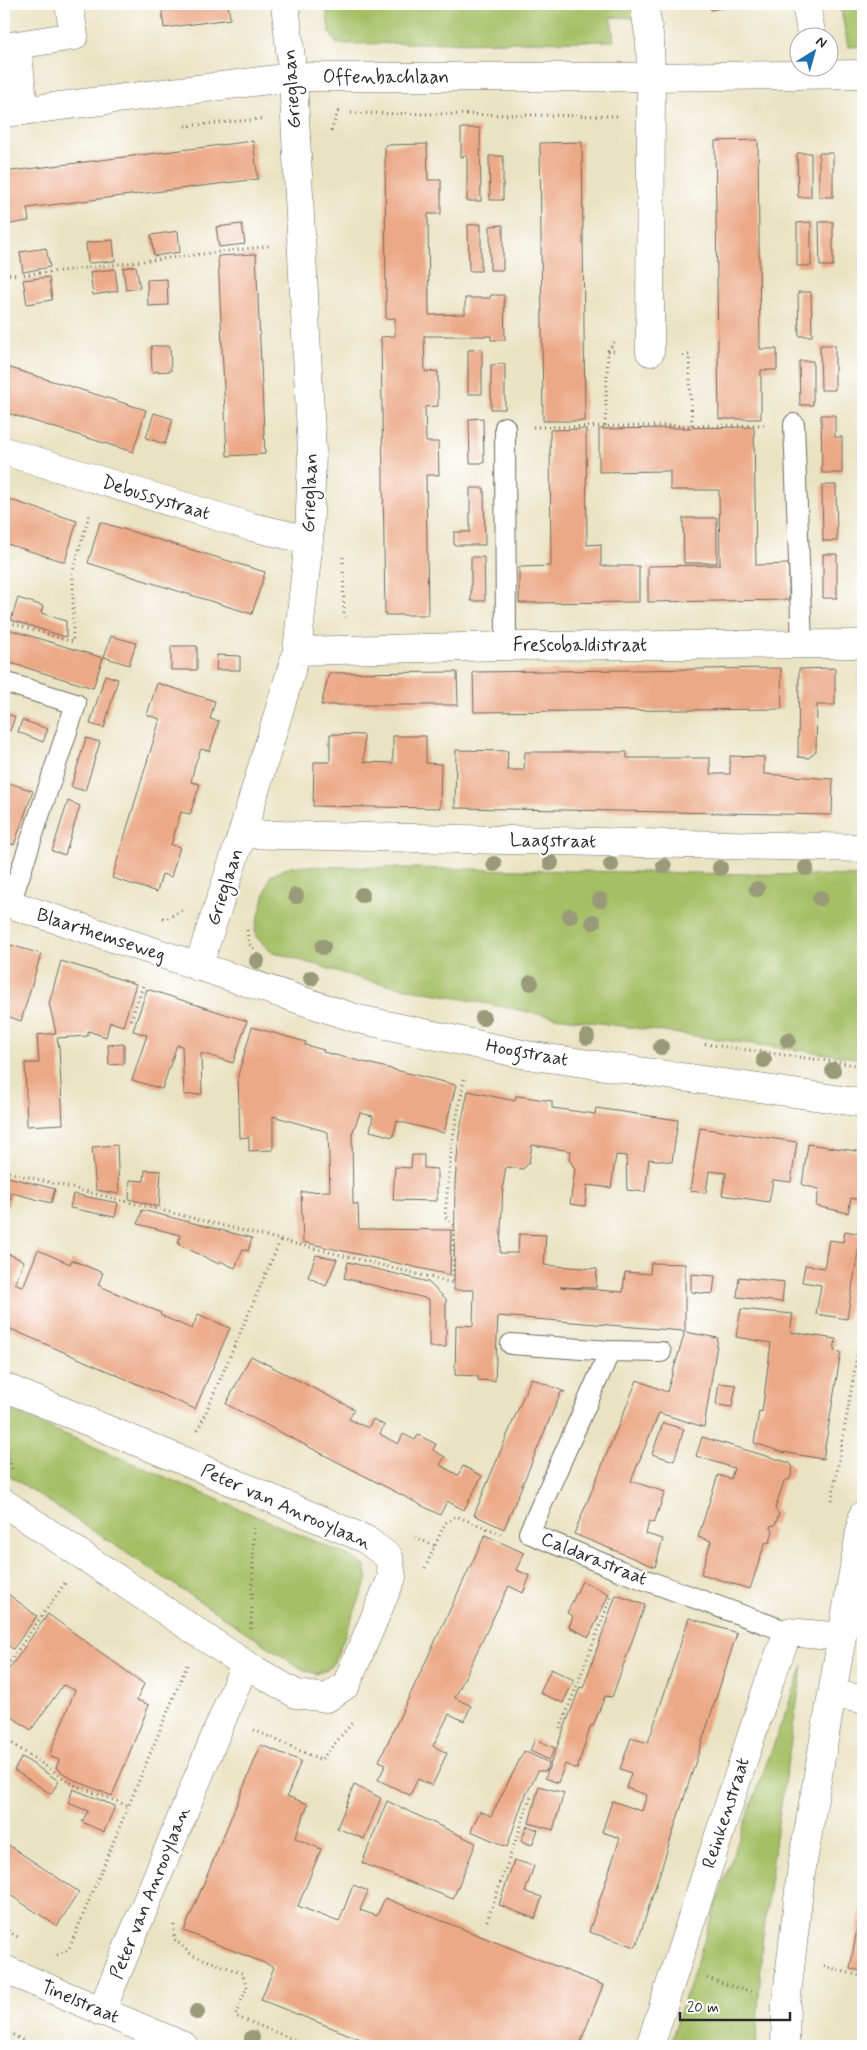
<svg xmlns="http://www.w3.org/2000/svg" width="867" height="2050" viewBox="0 0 867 2050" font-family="Mynerve,sans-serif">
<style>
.green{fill:#a5bf65;stroke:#687548}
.building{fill:#eca986}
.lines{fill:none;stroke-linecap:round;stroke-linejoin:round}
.service-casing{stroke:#6e6b60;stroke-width:22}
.minor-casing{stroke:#6e6b60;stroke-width:29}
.tertiary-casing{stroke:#6e6b60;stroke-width:29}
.path{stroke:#6e6b60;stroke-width:3;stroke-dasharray:1 4;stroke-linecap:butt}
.service{stroke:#fff;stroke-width:20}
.minor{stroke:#fff;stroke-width:28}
.tertiary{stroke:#fff;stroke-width:28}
.tree{fill:#999a7a}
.labels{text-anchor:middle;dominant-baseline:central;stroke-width:4.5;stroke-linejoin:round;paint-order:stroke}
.street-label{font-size:19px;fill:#2b2b2b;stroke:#fff}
</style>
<rect width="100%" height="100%" fill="#fff"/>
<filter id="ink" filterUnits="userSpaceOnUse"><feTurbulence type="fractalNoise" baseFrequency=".02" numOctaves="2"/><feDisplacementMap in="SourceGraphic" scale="10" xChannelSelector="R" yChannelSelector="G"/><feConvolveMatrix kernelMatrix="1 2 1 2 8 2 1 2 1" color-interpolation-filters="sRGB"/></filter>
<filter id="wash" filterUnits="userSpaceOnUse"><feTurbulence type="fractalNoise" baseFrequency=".0096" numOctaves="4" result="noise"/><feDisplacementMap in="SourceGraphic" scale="20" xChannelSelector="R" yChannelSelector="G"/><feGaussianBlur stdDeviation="1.12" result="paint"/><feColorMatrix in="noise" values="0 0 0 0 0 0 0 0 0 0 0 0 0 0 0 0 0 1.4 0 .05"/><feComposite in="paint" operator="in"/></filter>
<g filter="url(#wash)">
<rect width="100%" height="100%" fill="#eae3c3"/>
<path class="green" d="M326,4H629L633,6L634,18L611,17L614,41L337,44L329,32Z
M840,4H863V46L848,47Z
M291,866L863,876V1059L555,1017L365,980L270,951L256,937L255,929L270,876Z
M4,1408L347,1555L364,1565L368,1578L334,1662L327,1670L316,1674L302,1669L4,1472Z
M803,1665L777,1829L762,1945L756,2046H669L732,1857Z"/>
<g id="blocks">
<path class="building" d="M161,4H228L230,19L164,28Z
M709,4H729V6L711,10Z
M461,128H480L481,201H467V156L461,157Z
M758,140L760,349H777V370H761V419H719L715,141Z
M253,141L258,179L27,208L29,221L4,225V172Z
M582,142L585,421H543L540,143Z
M427,144L428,180H441V214H428L429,315L465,314V298H490L491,295H504L505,340H491V336H424L425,372L438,371V406L425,407L426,442H438L439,475H426L428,615H385L381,337L395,336V318L386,319L385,145Z
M797,153H811V197H798Z
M819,153H833V197H819Z
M489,156H503V200H490Z
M811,222V266H797V223Z
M819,222H833V266H820Z
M242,224L245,244L219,247L216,227Z
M481,224V271H469L468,225Z
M503,225V270H490V226Z
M178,231L180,252L154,256L151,235Z
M113,240L115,261L88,263L86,243Z
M46,248L50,267L23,272L20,252Z
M256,254L265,454L227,456L218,256Z
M136,266L140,288L126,290L123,268Z
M115,269L118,291L93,295L90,272Z
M49,277L52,300L27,304L23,280Z
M167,279L168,305L148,306L147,280Z
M798,292H811L812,336H799Z
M820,345H835V390H821Z
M151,346H170L171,371L152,372Z
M482,349V394H468V350Z
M799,361H813V405H800Z
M505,364V409H491V365Z
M4,366L146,410L133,452L4,412Z
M154,413L173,419L165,444L146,438Z
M821,415H835V437H842V473H822Z
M483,418L484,463H470L469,419Z
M754,427L756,565L789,564V600L648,602V566L720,565L719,490H670V471L599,472V429Z
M586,429L587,545L601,544V566H639V602L519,603V567L551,566L550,430Z
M822,485H836L837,541H823Z
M470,488H484L485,545H454V532H470Z
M4,498L77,521L65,562L4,543Z
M683,518H717V563H684Z
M100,522L265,572L252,614L88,563Z
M823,554H837V598H823Z
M471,557H484L485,601H471Z
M18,598L43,606L41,613L66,621V637L11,620Z
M4,628L103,658L93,688L4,661Z
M111,636L136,643L129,665L104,657Z
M171,646H197V670H171Z
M217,655L240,656V670H216Z
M781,668L782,709L474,712L473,672Z
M835,668V705H817L816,751L809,758L798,757L799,669Z
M457,672L458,705H321L329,673Z
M105,675L118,679L104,728L90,724Z
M157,683L215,701L210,719L219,721L210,751L201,749L195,764L191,782L200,784L190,814L181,812L171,845L180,847L171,877L162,874L157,892L112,878L160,719L147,715Z
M4,713L15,717L10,731L4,728Z
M22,720L48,729L43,742L18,732Z
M330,734L364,735V762L393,763V736H426V763L441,764L440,808L313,806L314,762H330Z
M86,738L100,742L85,791L71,787Z
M456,750L508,751L507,770H524L525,752H627V758H710V774H730V756L764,757V774L833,779L832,815L455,808Z
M859,779H863V793H859Z
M4,781L33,791L14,845L4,842Z
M68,801L80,806L65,855L52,851Z
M4,943L41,954L21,1021L4,1015Z
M61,961L136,984L123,1026L110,1022L106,1037L88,1031V1036L57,1038L59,1047L63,1124L27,1126L25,1063H39L37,1035L56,1033L49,1003Z
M147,989L247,1021L233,1063L201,1053L202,1094L184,1095L182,1046L177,1045L162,1089L132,1080L147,1035L133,1031Z
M252,1027L306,1042L305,1045L324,1050L323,1052L456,1085L444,1133L397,1121L393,1137L370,1131L373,1116L360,1113L352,1134L353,1204H358L359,1229L451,1230L450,1275L303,1242L301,1192L330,1191L328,1132L273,1116V1150L249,1151V1137L240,1138L238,1075Z
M124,1044V1064L109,1065L108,1045Z
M468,1091L515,1101L516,1096H518L552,1101V1108L595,1114L596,1108L678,1120L672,1162L649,1159L645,1192L627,1190L626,1156L616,1155L611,1188L587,1185L585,1206L570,1204L575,1169L569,1159L571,1151L532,1145L529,1163L523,1169L506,1167L503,1185L500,1253H518L519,1234L546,1235L544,1265L597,1269L596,1288L560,1287L623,1292L625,1272L650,1274L651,1263L685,1264V1332L718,1338L704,1427L659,1413L631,1481L665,1492L654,1523L649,1521L646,1534L663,1539L655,1567L574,1534L637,1380L667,1392L684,1335L683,1331L498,1316L495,1381L478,1380V1376L455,1375L456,1325L473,1326L474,1290H454L455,1182L459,1135Z
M700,1128L797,1142L791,1182L773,1180L769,1202L722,1195L726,1173L709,1171L706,1193L690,1191Z
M808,1144L863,1152V1201L851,1198L848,1213L816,1206L819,1189L802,1185Z
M117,1145L119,1194L96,1190L92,1147Z
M412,1155H424V1168L437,1169V1201L393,1200L395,1167L411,1168Z
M145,1170L161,1171L159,1207L129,1199L130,1180L144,1181Z
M4,1176L55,1189L51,1203L12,1193L8,1207L4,1206Z
M73,1194L118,1203L115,1217L70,1208Z
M142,1210L252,1238L248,1251L243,1249L235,1268L220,1261L219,1264L217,1263L178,1244L180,1235L138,1224Z
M845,1231L861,1234L847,1319L816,1314L821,1285L802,1282L805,1265L824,1268L829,1240L843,1242Z
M38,1250L70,1264L72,1260L103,1273L98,1285L161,1313L160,1315L192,1329L198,1314L230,1328L195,1409L4,1326V1252L24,1261L15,1283L23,1287Z
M316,1255L337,1259L326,1286L308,1277Z
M348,1262L428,1282L446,1299V1347H429V1299L344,1278Z
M691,1274L715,1276L713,1294L691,1292Z
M739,1277L784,1282L782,1302L737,1297Z
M741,1309L793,1314L790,1332L836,1339L834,1351L841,1352L823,1459L782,1452L754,1443L759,1411L762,1412L771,1343L736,1337Z
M251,1356L354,1409L349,1419L368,1428L373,1419L384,1425L380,1434L398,1444L403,1434L415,1440L418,1435L436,1444L433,1450L445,1457L440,1465L458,1475L463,1466L482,1476L464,1510L447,1501L440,1515L226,1404Z
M531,1378L565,1392H561L504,1529L474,1515Z
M719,1383L736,1385L732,1407L716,1405Z
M663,1423L684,1429L674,1461L652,1454Z
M702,1437L790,1463L793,1468L790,1479L784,1481L775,1509L779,1514L775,1525L770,1526L773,1531L770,1542L765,1543L750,1589L701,1574L711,1541L698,1537L718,1475L731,1479L734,1468L696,1456Z
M485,1535L524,1553L516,1570L530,1576L523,1593L509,1586L493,1618L455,1698L471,1706L464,1721L449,1714L433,1746L447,1753L432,1786L418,1779L410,1795L378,1780L386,1764L379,1761Z
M582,1581L609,1594L589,1637L569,1627L573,1616L567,1613Z
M4,1591L37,1616L13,1649L4,1642Z
M616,1595L645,1605L612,1697L605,1696L593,1726L591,1725L577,1769L565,1764L558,1783L545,1778L580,1687L583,1688Z
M48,1614L144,1684L137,1700L149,1705L112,1796L72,1779L56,1768L59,1760L49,1756L75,1690L63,1685L31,1730L5,1712L4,1714V1676Z
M689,1618L737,1633L636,1947L589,1932L620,1838L602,1832L612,1801L642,1811L647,1795L626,1788L631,1773L620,1769L631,1738L648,1743Z
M551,1669L574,1680L563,1703L540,1693Z
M535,1739L555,1748L549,1760L530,1751Z
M261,1745L301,1761L287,1796L308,1804L295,1838L321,1849L298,1906L339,1922L353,1885L368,1891L360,1910L377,1916L385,1898L603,1985L579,2046H378L261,2000L274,1967L184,1931Z
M524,1751L549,1763L546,1771H538L523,1801L507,1847L471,1831L480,1811L491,1816Z
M22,1757L59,1781L51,1794L14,1770Z
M354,1785L381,1798L364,1839L337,1828Z
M539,1786L564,1793L553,1830L529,1823Z
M73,1789L115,1806L104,1832L82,1822L88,1811L68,1803Z
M387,1801L476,1843L453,1899L362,1863Z
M527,1826L538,1830L532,1845L521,1841Z
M4,1842L79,1892L57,1926L4,1891Z
M514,1860L534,1866L525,1892L542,1897L535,1919L499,1905Z
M862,1900H863V1971L850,1969Z"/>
</g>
</g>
<g filter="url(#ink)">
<use href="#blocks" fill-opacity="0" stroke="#6e6b60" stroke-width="1"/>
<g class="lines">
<defs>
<path id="service" d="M794,424L802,644
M505,427L506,646
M4,682L76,704L10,904
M511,1344L610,1351L661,1352
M610,1351L529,1533L621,1571L788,1632"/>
<path id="minor" d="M644,4L650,40L651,77L650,352
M806,4L812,38
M17,45L24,111
M4,47L74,36L69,4
M4,451L252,527L309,540
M297,651L506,646L863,644
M242,834L863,848
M198,967L242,834L297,651L309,540L312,452L293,77
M4,1387L184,1461L365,1539L389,1557L392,1577L346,1685L327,1698L296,1694L245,1664L4,1503
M833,1694L863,1699
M101,2012L245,1664
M650,2046L768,1685L788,1632L842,1637
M785,2046L786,2004L801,1873L863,1515"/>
<path id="tertiary" d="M285,4L293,77
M4,113L293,77H651L863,74
M4,902L358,1019L527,1055L863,1103
M4,1969L184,2046"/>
</defs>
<use href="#service" class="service-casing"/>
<use href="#minor" class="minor-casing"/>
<use href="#tertiary" class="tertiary-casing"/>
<path class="path" d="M351,113L617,116
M185,126L261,119
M331,131L338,112L342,113
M4,274L19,275L69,270L269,246
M608,351L616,340
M683,355H689L692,425
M605,426L608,351H617
M533,427L764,425
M343,557L344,613L346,617
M4,621L73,642V571L90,512
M163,918L166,919L182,910
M247,930L249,944L254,949
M131,1020L144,983
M705,1044L863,1066
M4,1171L453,1283V1226L445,1216L452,1142L465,1075
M198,1430L280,1241
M4,1439L13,1472
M832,1500L863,1322
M415,1537L435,1546
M425,1568L445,1523L456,1516L501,1534
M251,1629L254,1527
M4,1670L65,1583
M560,1729L611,1597
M254,1730L321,1760L352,1723
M4,1738L74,1785L129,1806
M487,1921L532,1794
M174,1925V1939L192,1955L242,1973L247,1987L235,2016L310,2046
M4,1928L18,1937
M57,1955L69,1949L187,1665
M824,1966L863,1977
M707,1978L753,1993
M4,2030L33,2046"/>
<use href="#service" class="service"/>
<use href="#minor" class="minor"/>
<use href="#tertiary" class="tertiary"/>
</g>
<g class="tree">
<circle cx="551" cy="863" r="8"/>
<circle cx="494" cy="864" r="8"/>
<circle cx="611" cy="865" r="8"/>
<circle cx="664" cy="866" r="8"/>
<circle cx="720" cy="868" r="8"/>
<circle cx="806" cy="868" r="8"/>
<circle cx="757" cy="889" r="8"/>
<circle cx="362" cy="895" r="8"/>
<circle cx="296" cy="896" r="8"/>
<circle cx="820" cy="898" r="8"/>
<circle cx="600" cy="900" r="8"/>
<circle cx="570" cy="916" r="8"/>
<circle cx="593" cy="922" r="8"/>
<circle cx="323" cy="947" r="8"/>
<circle cx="257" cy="961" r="8"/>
<circle cx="311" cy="978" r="8"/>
<circle cx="531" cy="983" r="8"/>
<circle cx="483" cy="1018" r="8"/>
<circle cx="587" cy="1037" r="8"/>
<circle cx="788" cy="1040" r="8"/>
<circle cx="661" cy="1047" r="8"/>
<circle cx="764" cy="1060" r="8"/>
<circle cx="833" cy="1070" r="8"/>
<circle cx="197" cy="2012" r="8"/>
<circle cx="252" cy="2038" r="8"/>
</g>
</g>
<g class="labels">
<g class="street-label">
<text x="386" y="77">Offenbachlaan</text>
<text transform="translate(292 89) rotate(-94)">Grieglaan</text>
<text transform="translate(310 493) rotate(-88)">Grieglaan</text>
<text transform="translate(156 498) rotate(17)">Debussystraat</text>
<text x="580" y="645">Frescobaldistraat</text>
<text transform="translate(553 841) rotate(1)">Laagstraat</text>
<text transform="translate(225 887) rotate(-72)">Grieglaan</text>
<text transform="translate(101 935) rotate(18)">Blaarthemseweg</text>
<text transform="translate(527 1053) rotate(10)">Hoogstraat</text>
<text transform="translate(286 1507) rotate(24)">Peter van Anrooylaan</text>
<text transform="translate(594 1559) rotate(22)">Caldarastraat</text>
<text transform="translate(726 1813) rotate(-72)">Reinkenstraat</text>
<text transform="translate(150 1893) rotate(-68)">Peter van Anrooylaan</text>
<text transform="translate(80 2002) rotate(23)">Tinelstraat</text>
</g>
</g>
<rect width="867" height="2050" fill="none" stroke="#fff" stroke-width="20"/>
<g transform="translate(814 52) rotate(37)"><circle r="24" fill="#ffffff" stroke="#aaaaaa"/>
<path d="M0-4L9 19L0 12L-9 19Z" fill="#1f6fb2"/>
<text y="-8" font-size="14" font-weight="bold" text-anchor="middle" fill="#2b2b2b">N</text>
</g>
<path d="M680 2012v8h110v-8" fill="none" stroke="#2b2b2b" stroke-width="2.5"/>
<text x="687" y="2012" font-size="15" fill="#2b2b2b" stroke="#ffffff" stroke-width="4" paint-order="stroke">20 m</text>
</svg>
